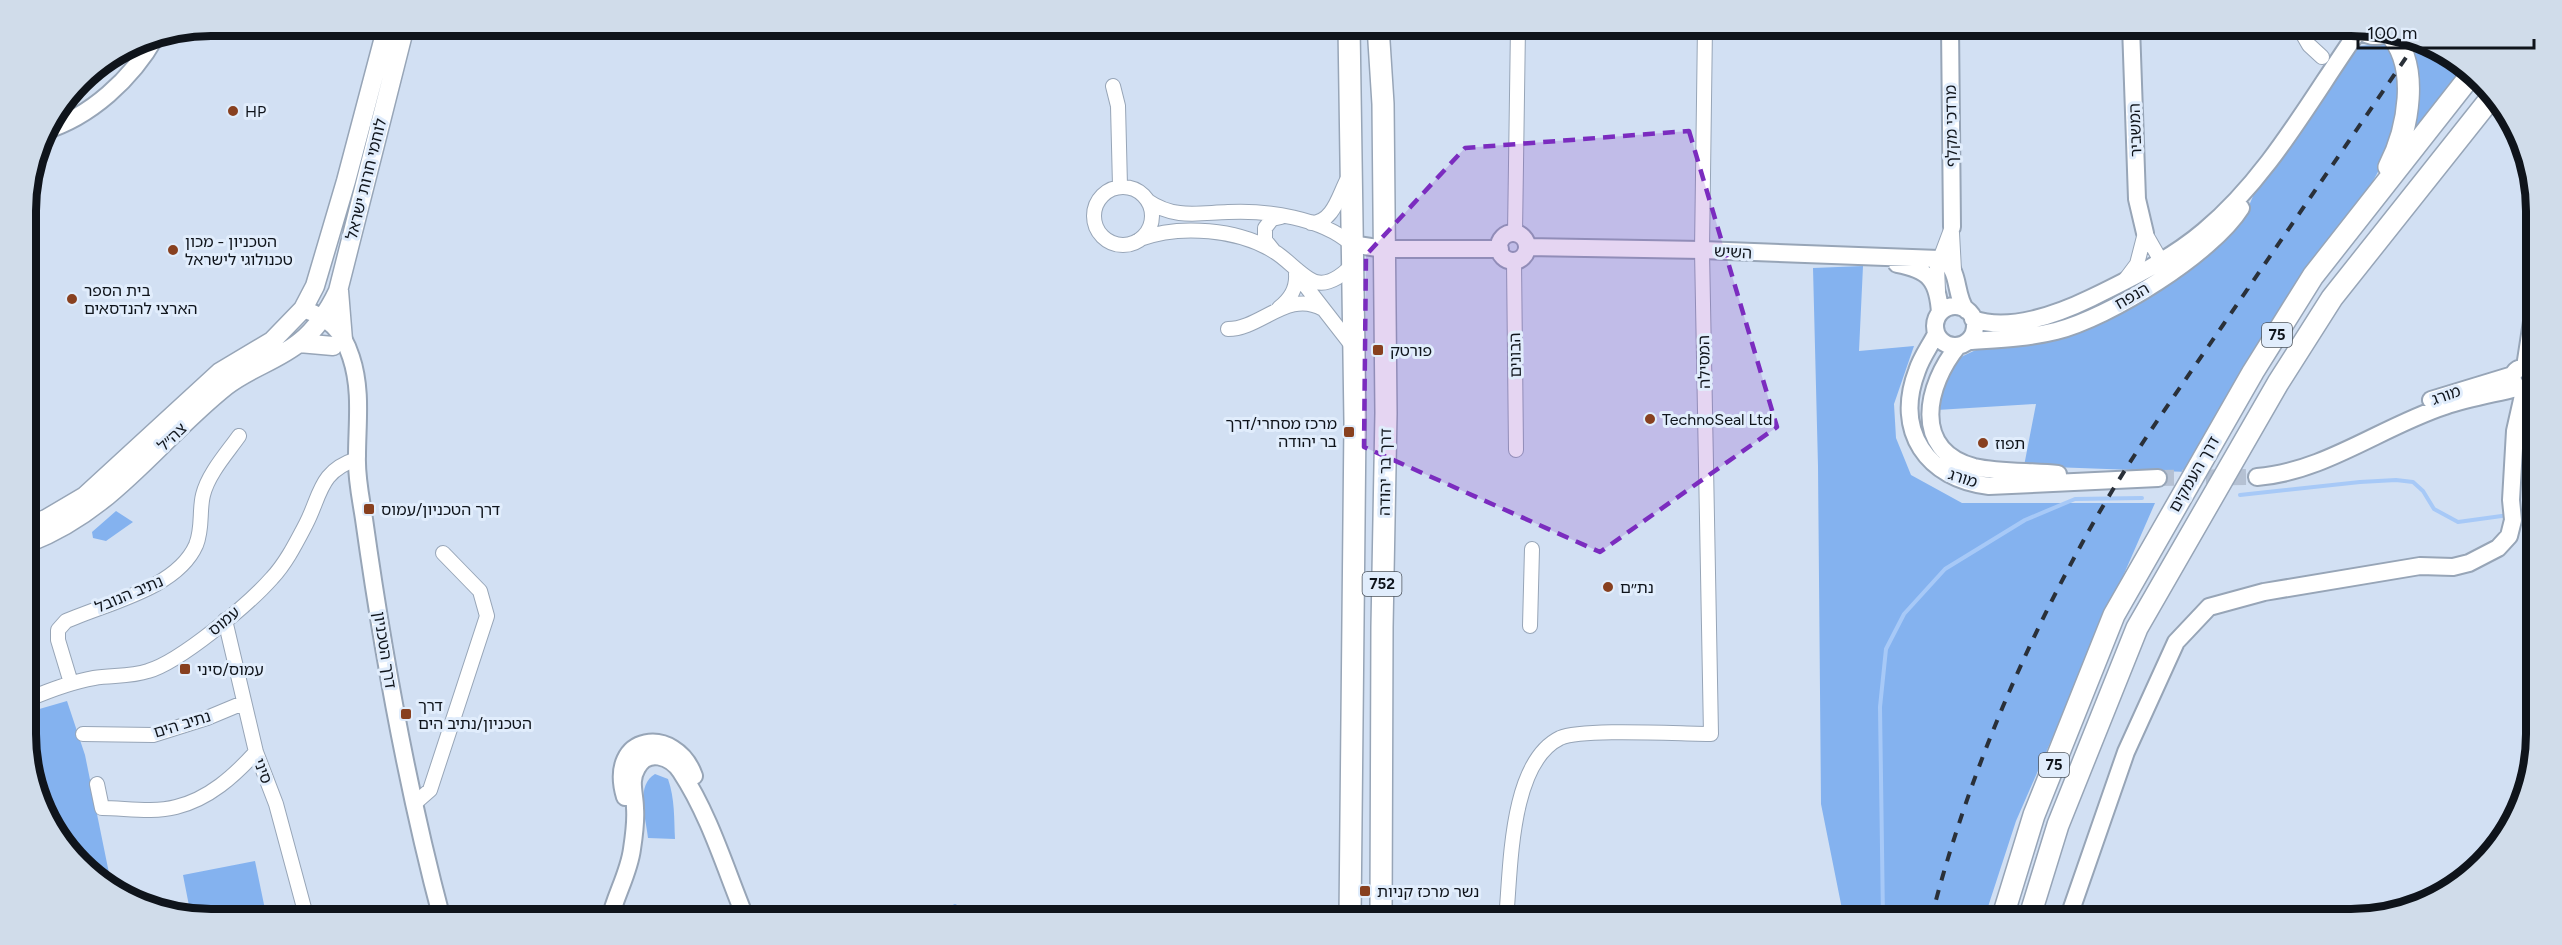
<svg xmlns="http://www.w3.org/2000/svg" width="2562" height="945" viewBox="0 0 2562 945" font-family="Figtree,'Noto Sans Hebrew',sans-serif">
<style>
.green{fill:#84b2ef}
.lines{fill:none;stroke-linecap:round;stroke-linejoin:round}
.stream{stroke:#a7c9f7;stroke-width:4}
.tertiary-tunnel{stroke:#b5c1d3;stroke-width:16;stroke-dasharray:16 8;stroke-linecap:butt}
.minor-casing{stroke:#97a5b7;stroke-width:16}
.tertiary-casing{stroke:#97a5b7;stroke-width:20}
.secondary-casing{stroke:#97a5b7;stroke-width:21}
.primary-casing{stroke:#97a5b7;stroke-width:24}
.trunk-casing{stroke:#97a5b7;stroke-width:24}
.minor{stroke:#fff;stroke-width:14}
.tertiary{stroke:#fff;stroke-width:16}
.secondary{stroke:#fff;stroke-width:18}
.primary{stroke:#fff;stroke-width:21}
.trunk{stroke:#fff;stroke-width:21}
.rail{stroke:#2a3039;stroke-width:4;stroke-dasharray:10 10;stroke-linecap:butt}
.marked{fill:#7b2cbf;fill-opacity:0.2;stroke:#7b2cbf;stroke-width:4.5;stroke-dasharray:12 8;stroke-linejoin:round}
.poi-dot{fill:#88401f;stroke:#e1edfc;stroke-width:2}
.labels{text-anchor:middle;dominant-baseline:central;stroke-width:6;stroke-linejoin:round;paint-order:stroke}
.shield{fill:#e1edfc;stroke:#4e555e;stroke-width:1.5}
.shield-label{font-size:15px;font-weight:bold;fill:#0f141b}
.poi-label{font-size:16px;fill:#0f141b;stroke:#e1edfc;text-anchor:start}
.street-label{font-size:16px;fill:#0f141b;stroke:#e1edfc}
.rim{fill:none;stroke:#0f141b;stroke-width:8}
</style>
<rect width="100%" height="100%" fill="#d2e0f3"/>
<path class="green" d="M2391,38L2399,62L2396,122L2385,159L2367,192L2188,472L2024,466L2036,404L1937,410L1944,381L1956,361L1963,356L1978,349L2035,344L2070,333L2248,208L2256,189L2358,46L2381,44Z
M2421,42L2465,72L2414,137V52Z
M1863,266L1859,351L1914,346L1894,404L1896,438L1911,475L1962,503H2155L2016,821L1984,919H1844L1821,804L1818,466L1813,268Z
M116,511L133,522L106,541L93,538L92,532Z
M67,701L85,755L111,883C78,861 59,852 54,809C23,785 29,747 29,712Z
M655,774L668,779C675,799 674,819 675,839L648,838C646,818 635,786 655,774Z
M255,861L267,919H211L191,916L183,875Z
M955,904L970,911L975,919H930L941,910Z"/>
<g class="lines">
<path class="stream" d="M2240,495L2360,482L2396,480L2413,482L2423,491L2434,509L2458,522L2509,515
M2516,514L2536,512
M1883,919L1880,707L1886,649L1904,614L1945,569L2025,520L2075,499L2142,498"/>
<path class="tertiary-tunnel" d="M2158,478L2257,477"/>
<defs>
<path id="minor" d="M2298,26L2309,45L2322,57
M1113,86L1118,106L1120,186
M1094 216a29 29 0 1 1 58 0a29 29 0 1 1-58 0Z
M1148,201C1174,219 1198,213 1228,212C1267,210 1322,218 1351,244
M1311,223C1333,223 1339,195 1347,180
M1515,233L1518,26
M1952,233L1954,270
M2145,233L2161,261V269
M1140,239C1180,224 1239,229 1275,252C1287,259 1304,279 1316,282C1331,286 1347,271 1356,261
M1273,250L1265,240V228L1272,219L1281,217
M1514,261L1516,450
M1297,275L1353,347
M2125,280L2137,264L2145,233
M1938,291L1937,267L1952,227
M1279,308C1290,299 1297,289 1296,274
M1228,329C1261,329 1288,289 1323,309
M225,620L256,752L276,804L307,919
M1530,626L1532,549
M71,683L58,640V630L66,621L76,617C115,601 178,586 196,545C203,528 199,511 203,495C208,474 227,453 239,436
M29,699C50,690 71,682 94,678C112,675 131,677 148,671C180,662 249,604 272,578C286,563 296,543 306,524C321,495 319,471 357,459
M83,734L153,735L207,718L243,703
M97,784L102,808C125,808 153,813 176,807C209,799 234,776 256,752
M414,804L430,790L487,616L480,591L443,553
M1506,919C1511,870 1509,763 1560,738C1583,728 1680,734 1711,734L1702,250L1705,26"/>
<path id="tertiary" d="M1950,26L1952,227
M2131,26L2137,199L2145,233
M2356,26C2365,37 2377,39 2390,32
M44,131C90,117 132,79 156,36
M1499 247a14 14 0 1 1 28 0a14 14 0 1 1-28 0Z
M1351,244L1384,249H1500
M1527,247L1702,250L1939,259C1962,267 1953,293 1966,310
M1897,264C1930,270 1938,281 1940,313
M1935 326a20 20 0 1 1 40 0a20 20 0 1 1-40 0Z
M303,309C329,318 342,329 351,357C362,390 357,423 357,456C356,477 361,499 364,519C383,654 407,788 442,919
M1973,319C2009,332 2058,314 2091,298C2130,279 2171,259 2204,231C2269,177 2311,98 2359,30
M1936,334C1930,346 1921,358 1917,371C1894,431 1927,479 1989,486L2158,478
M1969,341C1998,339 2028,338 2056,331C2109,318 2212,254 2241,208
M1958,346C1926,385 1911,450 1974,467C2001,473 2030,471 2058,474
M2525,367L2535,302
M2535,375L2529,368C2520,366 2513,370 2512,379L2517,388C2524,393 2531,391 2535,383
M2431,400L2513,375
M2257,477C2324,472 2383,426 2445,406C2468,398 2493,394 2517,388
M625,797C606,733 676,725 694,776
M610,919C615,896 629,873 632,849C634,836 636,821 635,808C635,794 629,781 637,768C647,748 671,756 681,772C710,816 726,871 746,919
M2068,919L2126,752L2176,642L2209,607L2264,592L2420,566L2453,567L2469,563L2498,548L2509,536L2513,520L2511,500L2515,431L2524,391"/>
<path id="secondary" d="M339,291L343,340
M299,343L333,346
M28,526L46,519L85,496L220,372L272,341L303,309L315,286L346,181L387,26
M28,543C114,510 157,441 226,386C249,368 278,360 300,342C317,328 329,310 338,291L405,26"/>
<path id="primary" d="M1349,26L1355,422L1350,919
M1378,26L1383,104L1386,413L1382,627L1381,919"/>
<path id="trunk" d="M2389,167C2408,130 2421,66 2389,32
M2002,919L2034,815L2114,615L2253,372L2313,276L2471,75
M2029,919L2058,825L2137,628L2278,383L2332,298L2494,94"/>
</defs>
<use href="#minor" class="minor-casing"/>
<use href="#tertiary" class="tertiary-casing"/>
<use href="#secondary" class="secondary-casing"/>
<use href="#primary" class="primary-casing"/>
<use href="#trunk" class="trunk-casing"/>
<use href="#minor" class="minor"/>
<use href="#tertiary" class="tertiary"/>
<use href="#secondary" class="secondary"/>
<use href="#primary" class="primary"/>
<use href="#trunk" class="trunk"/>
<path class="rail" d="M1931,919C1964,790 2016,664 2080,547C2121,470 2173,398 2223,325C2288,230 2353,135 2418,40"/>
</g>
<path class="marked" d="M1689,131L1777,427L1600,552L1364,447L1366,255L1465,148Z"/>
<g class="poi-dot">
<circle cx="233" cy="111" r="6"/>
<circle cx="173" cy="250" r="6"/>
<circle cx="72" cy="299" r="6"/>
<rect x="1372" y="344" width="12" height="12" rx="3"/>
<circle cx="1650" cy="419" r="6"/>
<rect x="1343" y="426" width="12" height="12" rx="3"/>
<circle cx="1983" cy="443" r="6"/>
<rect x="363" y="503" width="12" height="12" rx="3"/>
<circle cx="1608" cy="587" r="6"/>
<rect x="179" y="663" width="12" height="12" rx="3"/>
<rect x="400" y="708" width="12" height="12" rx="3"/>
<rect x="1359" y="885" width="12" height="12" rx="3"/>
</g>
<g class="labels">
<g class="shield">
<rect x="2262" y="323" width="30" height="24" rx="4.5"/>
<rect x="1362.5" y="572" width="39" height="24" rx="4.5"/>
<rect x="2039" y="753" width="30" height="24" rx="4.5"/>
</g>
<g class="shield-label">
<text x="2277" y="335">75</text>
<text x="1382" y="584">752</text>
<text x="2054" y="765">75</text>
</g>
<g class="poi-label">
<text x="245" y="111">HP</text>
<text x="185" y="241">הטכניון - מכון<tspan x="185" dy="18">טכנולוגי לישראל</tspan></text>
<text x="84" y="290">בית הספר<tspan x="84" dy="18">הארצי להנדסאים</tspan></text>
<text x="1390" y="350">פורטק</text>
<text x="1662" y="419">TechnoSeal Ltd</text>
<text x="1337" y="423" text-anchor="end">מרכז מסחרי/דרך<tspan x="1337" dy="18">בר יהודה</tspan></text>
<text x="1995" y="443">תפוז</text>
<text x="381" y="509">דרך הטכניון/עמוס</text>
<text x="1620" y="587">נת״ם</text>
<text x="197" y="669">עמוס/סיני</text>
<text x="418" y="705">דרך<tspan x="418" dy="18">הטכניון/נתיב הים</tspan></text>
<text x="1377" y="891">נשר מרכז קניות</text>
</g>
<g class="street-label">
<text transform="translate(1951 126) rotate(-91)">מרדכי מקלף</text>
<text transform="translate(2135 130) rotate(-92)">המשביר</text>
<text transform="translate(366 179) rotate(-76)">לוחמי חרות ישראל</text>
<text transform="translate(1733 252) rotate(3)">השיש</text>
<text transform="translate(2132 296) rotate(-30)">הנפח</text>
<text transform="translate(1515 355) rotate(-91)">הבונים</text>
<text transform="translate(1704 362) rotate(-91)">המסילה</text>
<text transform="translate(2446 395) rotate(-19)">מורג</text>
<text transform="translate(172 437) rotate(-43)">צה״ל</text>
<text transform="translate(1385 472) rotate(-89)">דרך בר יהודה</text>
<text transform="translate(2194 474) rotate(-60)">דרך העמקים</text>
<text transform="translate(1963 478) rotate(18)">מורג</text>
<text transform="translate(129 594) rotate(-23)">נתיב הנובל</text>
<text transform="translate(224 621) rotate(-40)">עמוס</text>
<text transform="translate(385 650) rotate(81)">דרך הטכניון</text>
<text transform="translate(182 724) rotate(-17)">נתיב הים</text>
<text transform="translate(263 771) rotate(69)">סיני</text>
</g>
</g>
<path d="M0 0H2562V945H0ZM211 36H2351A175 175 0 0 1 2526 211V734A175 175 0 0 1 2351 909H211A175 175 0 0 1 36 734V211A175 175 0 0 1 211 36Z" fill="#d0dcea" fill-rule="evenodd"/>
<path class="rim" d="M211 36H2351A175 175 0 0 1 2526 211V734A175 175 0 0 1 2351 909H211A175 175 0 0 1 36 734V211A175 175 0 0 1 211 36Z"/>
<path d="M2358 39v9h176v-9" fill="none" stroke="#0f141b" stroke-width="3"/>
<text x="2367" y="39" font-size="18" fill="#0f141b" stroke="#e1edfc" stroke-width="4.5" paint-order="stroke">100 m</text>
</svg>
